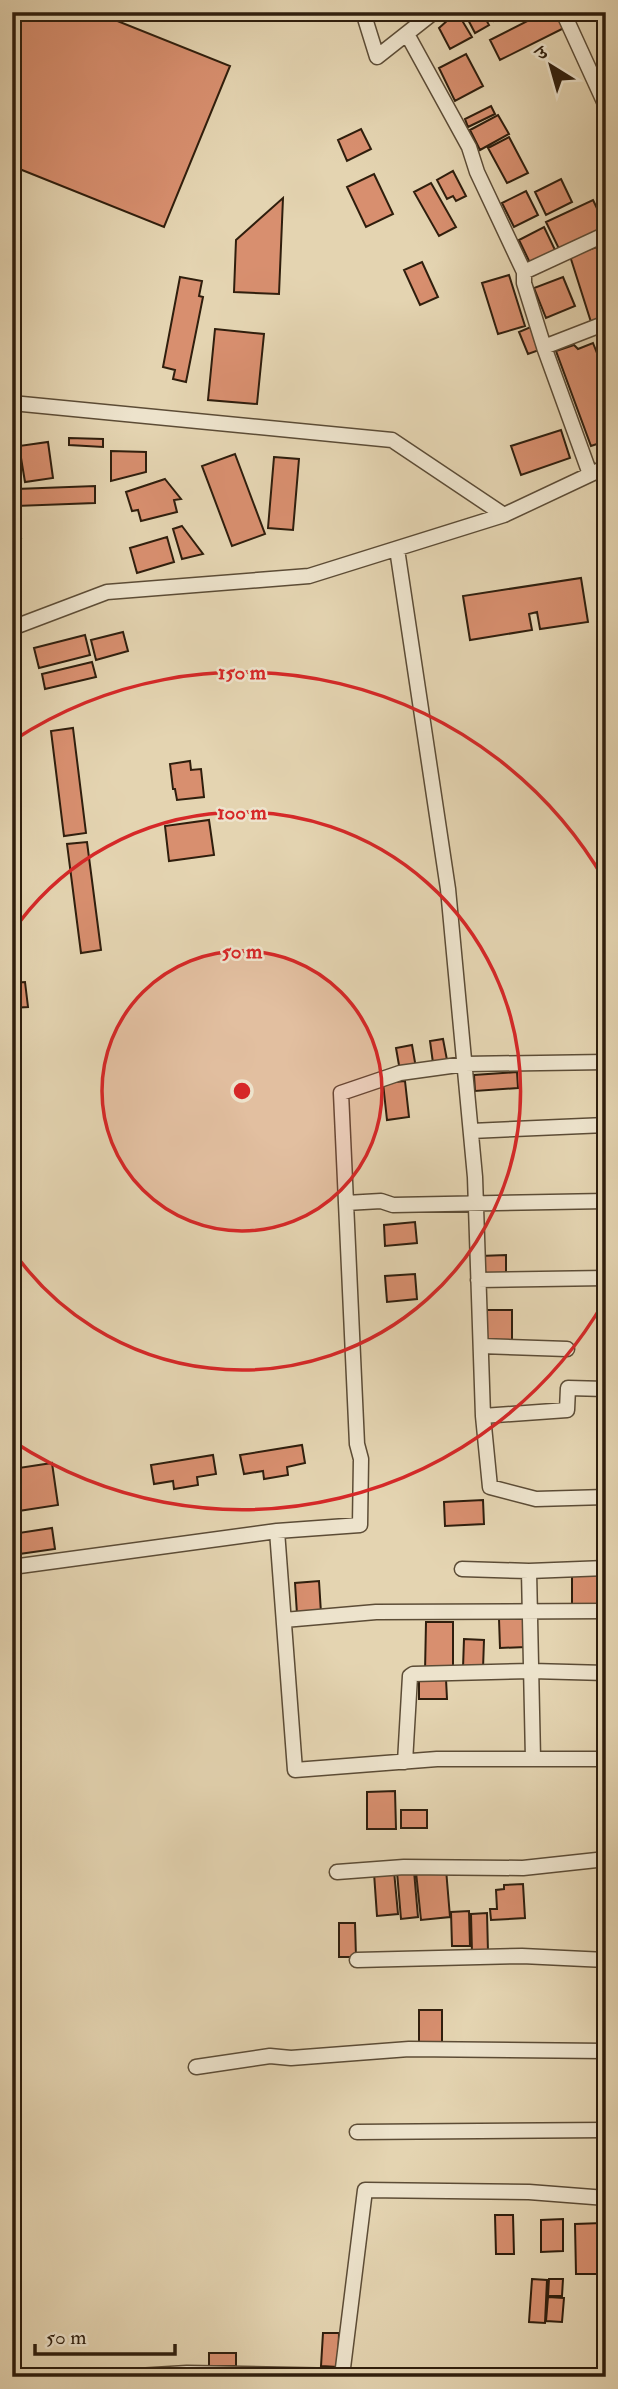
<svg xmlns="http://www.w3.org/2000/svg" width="618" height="2389" viewBox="0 0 618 2389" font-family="'IM FELL Double Pica','Noto Serif Devanagari',serif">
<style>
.building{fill:#d88f6f;stroke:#2f1e0d;stroke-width:2}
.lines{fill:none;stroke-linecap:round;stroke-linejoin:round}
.street-casing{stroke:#5c4c36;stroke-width:17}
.street{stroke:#ede3cc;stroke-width:14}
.ring{fill:none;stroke:#d62828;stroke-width:3.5}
.centre{fill:#d62828;stroke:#ede3cc;stroke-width:3.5}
.ring-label{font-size:21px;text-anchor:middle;font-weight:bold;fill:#d62828;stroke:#ede3cc;stroke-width:5;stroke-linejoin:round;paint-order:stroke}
</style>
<rect width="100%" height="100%" fill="#e4d4b1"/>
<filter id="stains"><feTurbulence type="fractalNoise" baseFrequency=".00286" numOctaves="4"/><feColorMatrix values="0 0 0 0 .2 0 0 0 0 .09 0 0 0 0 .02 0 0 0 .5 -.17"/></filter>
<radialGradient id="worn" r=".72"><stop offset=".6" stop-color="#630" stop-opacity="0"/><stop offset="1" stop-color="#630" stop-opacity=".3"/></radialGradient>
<path class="building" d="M12,12H95L230,66L164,227L12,166Z
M127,12H150L146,20Z
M457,12L472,37L450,49L439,28Z
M464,12H482L489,25L475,33Z
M489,12H511L494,21Z
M545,12H556L564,28L500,60L490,40Z
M466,54L483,86L455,101L439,68Z
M491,106L495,114L468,127L465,119Z
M498,115L509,134L480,150L470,130Z
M361,129L371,149L347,161L338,140Z
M509,137L528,173L507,183L488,148Z
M453,171L466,196L456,201L453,196L447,199L437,180Z
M374,174L393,214L366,227L347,187Z
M561,179L572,202L546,215L535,192Z
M431,183L456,227L439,236L414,192Z
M526,191L538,215L514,227L502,203Z
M283,198L279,294L234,292L236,240Z
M593,200L606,227V232L561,253L546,222Z
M544,227L556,252L531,265L519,240Z
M603,245L606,254V317L591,322L570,256Z
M422,262L438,297L420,305L404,270Z
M509,275L525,326L498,334L482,283Z
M180,277L202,281L199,296L203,297L186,382L173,379L175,370L163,367Z
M563,277L575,306L546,318L534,288Z
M533,326L542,349L528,354L519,332Z
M215,329L264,334L257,404L208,400Z
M593,343L606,376V441L591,446L556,351L574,345L578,349Z
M561,430L570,458L521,475L511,446Z
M69,438L103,439V447L69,445Z
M48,442L53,478L25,482L19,446Z
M111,451L146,452V472L111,481Z
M235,454L265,534L232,546L202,466Z
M274,457L299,459L293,530L268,528Z
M165,479L181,499L174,500L177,512L141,521L138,510L132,511L126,492Z
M95,486V503L16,506V489Z
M12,510L21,538L12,541Z
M182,526L203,554L182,559L173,529Z
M167,537L174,562L137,573L130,548Z
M581,578L588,622L540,629L537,612L529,614L532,630L470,640L463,596Z
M123,632L128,651L96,660L91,640Z
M85,635L90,655L39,668L34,648Z
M92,662L96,677L45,689L42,674Z
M73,728L86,833L64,836L51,731Z
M190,761L191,770L201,769L204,797L177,800L175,789H173L170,764Z
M209,820L214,855L169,861L165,826Z
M87,842L101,950L81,953L67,844Z
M25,982L28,1007L12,1008V983Z
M443,1039L447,1060L433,1063L430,1041Z
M412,1045L416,1068L400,1071L396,1048Z
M517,1072L518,1088L475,1091L474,1075Z
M405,1081L409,1117L387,1120L383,1083Z
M415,1222L417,1243L385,1246L384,1225Z
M506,1255V1279H481L480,1256Z
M415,1274L417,1299L387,1302L385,1276Z
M484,1310H512V1342L484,1343Z
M302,1445L305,1463L287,1467L288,1475L264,1479L263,1471L244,1474L240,1455Z
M213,1455L216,1474L197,1477L198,1485L174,1489L173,1481L154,1484L151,1465Z
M52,1463L58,1505L12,1512V1469Z
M483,1500L484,1524L445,1526L444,1502Z
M52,1528L55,1549L12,1555V1534Z
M572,1574H602V1608H572Z
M319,1581L321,1613L297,1614L295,1583Z
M499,1619H525L526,1647L500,1648Z
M426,1622H453V1673L425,1672Z
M464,1639L484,1640L483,1669L463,1668Z
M446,1679L447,1699H419V1680Z
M395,1791L396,1829H367V1792Z
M401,1810H427V1828H401Z
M446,1869L450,1917L421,1920L416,1872Z
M394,1871L398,1914L377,1916L374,1873Z
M414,1871L418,1917L401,1919L397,1872Z
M523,1884L525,1918L491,1920L490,1909H497L496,1890L504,1889V1885Z
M469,1911L470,1946H452L451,1912Z
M487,1913L488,1952L472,1953L471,1914Z
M339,1923H355L356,1957H339Z
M419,2010H442V2042L419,2043Z
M495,2215H513L514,2254H496Z
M563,2219V2251L541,2252V2220Z
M602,2223V2274H576L575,2224Z
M532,2279L547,2280L545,2323L529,2322Z
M549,2279H563L562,2296H548Z
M548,2297L564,2298L562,2322L546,2321Z
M323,2333H339L338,2367L321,2366Z
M209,2353H236V2366H209Z"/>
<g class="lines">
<defs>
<path id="street" d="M363,12L377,57L434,12
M563,12L606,106
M407,34L469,147L477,172L524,272V283L544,347L590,474
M524,272L606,234
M544,347L606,323
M12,403L392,440L504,515
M397,549L448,889L475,1177L483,1416L567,1410L568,1388L606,1389
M12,628L107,592L309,576L504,515L606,467
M471,1131L606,1125
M346,1203L381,1201L393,1205L606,1201
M478,1280L606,1278
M481,1346L567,1349
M483,1416L490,1487L536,1499L606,1497
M277,1531L295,1770L437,1759H606
M12,1567L277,1531L360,1525L361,1459L357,1444L341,1093L400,1073L465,1064L606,1062
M462,1569L529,1571L606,1568
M529,1571L533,1759
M284,1620L376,1612L606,1611
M405,1762L410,1676L413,1674L532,1671L606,1673
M337,1872L404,1867L523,1868L606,1859
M357,1960L522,1956L606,1960
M196,2067L270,2056L291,2058L409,2049L606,2051
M357,2132L606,2130
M55,2377H77
M121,2377L187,2373L342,2376
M365,2377L342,2376L365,2190L529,2192L606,2198"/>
</defs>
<use href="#street" class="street-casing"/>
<use href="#street" class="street"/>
</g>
<circle cx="242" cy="1091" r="140" fill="#d62828" fill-opacity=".12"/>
<g class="ring">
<circle cx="242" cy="1091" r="140"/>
<path d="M13 931A279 279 0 1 1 13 1251"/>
<path d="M605 1300A419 419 0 0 1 14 1442M14 740A419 419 0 0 1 605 881"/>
</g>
<circle cx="242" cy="1091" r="10" class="centre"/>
<g class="ring-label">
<text x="242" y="679">150 m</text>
<text x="242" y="819">100 m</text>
<text x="242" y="958">50 m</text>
</g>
<rect width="618" height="2389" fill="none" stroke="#e4d4b1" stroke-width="42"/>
<rect x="14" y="14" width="590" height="2361" fill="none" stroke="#2f1e0d" stroke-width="3.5"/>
<rect x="21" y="21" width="576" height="2347" fill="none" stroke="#2f1e0d" stroke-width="2"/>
<g transform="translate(551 66) rotate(323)" stroke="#ede3cc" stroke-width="5" paint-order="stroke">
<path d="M0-5L12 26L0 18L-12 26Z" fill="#2f1e0d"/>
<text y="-10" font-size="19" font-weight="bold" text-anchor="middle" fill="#2f1e0d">उ</text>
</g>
<path d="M35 2344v10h140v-10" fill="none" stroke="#2f1e0d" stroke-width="3.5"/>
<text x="46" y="2344" font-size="21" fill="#2f1e0d" stroke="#ede3cc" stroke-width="5" paint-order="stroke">50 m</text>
<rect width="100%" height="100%" filter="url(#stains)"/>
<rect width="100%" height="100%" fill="url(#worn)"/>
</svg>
